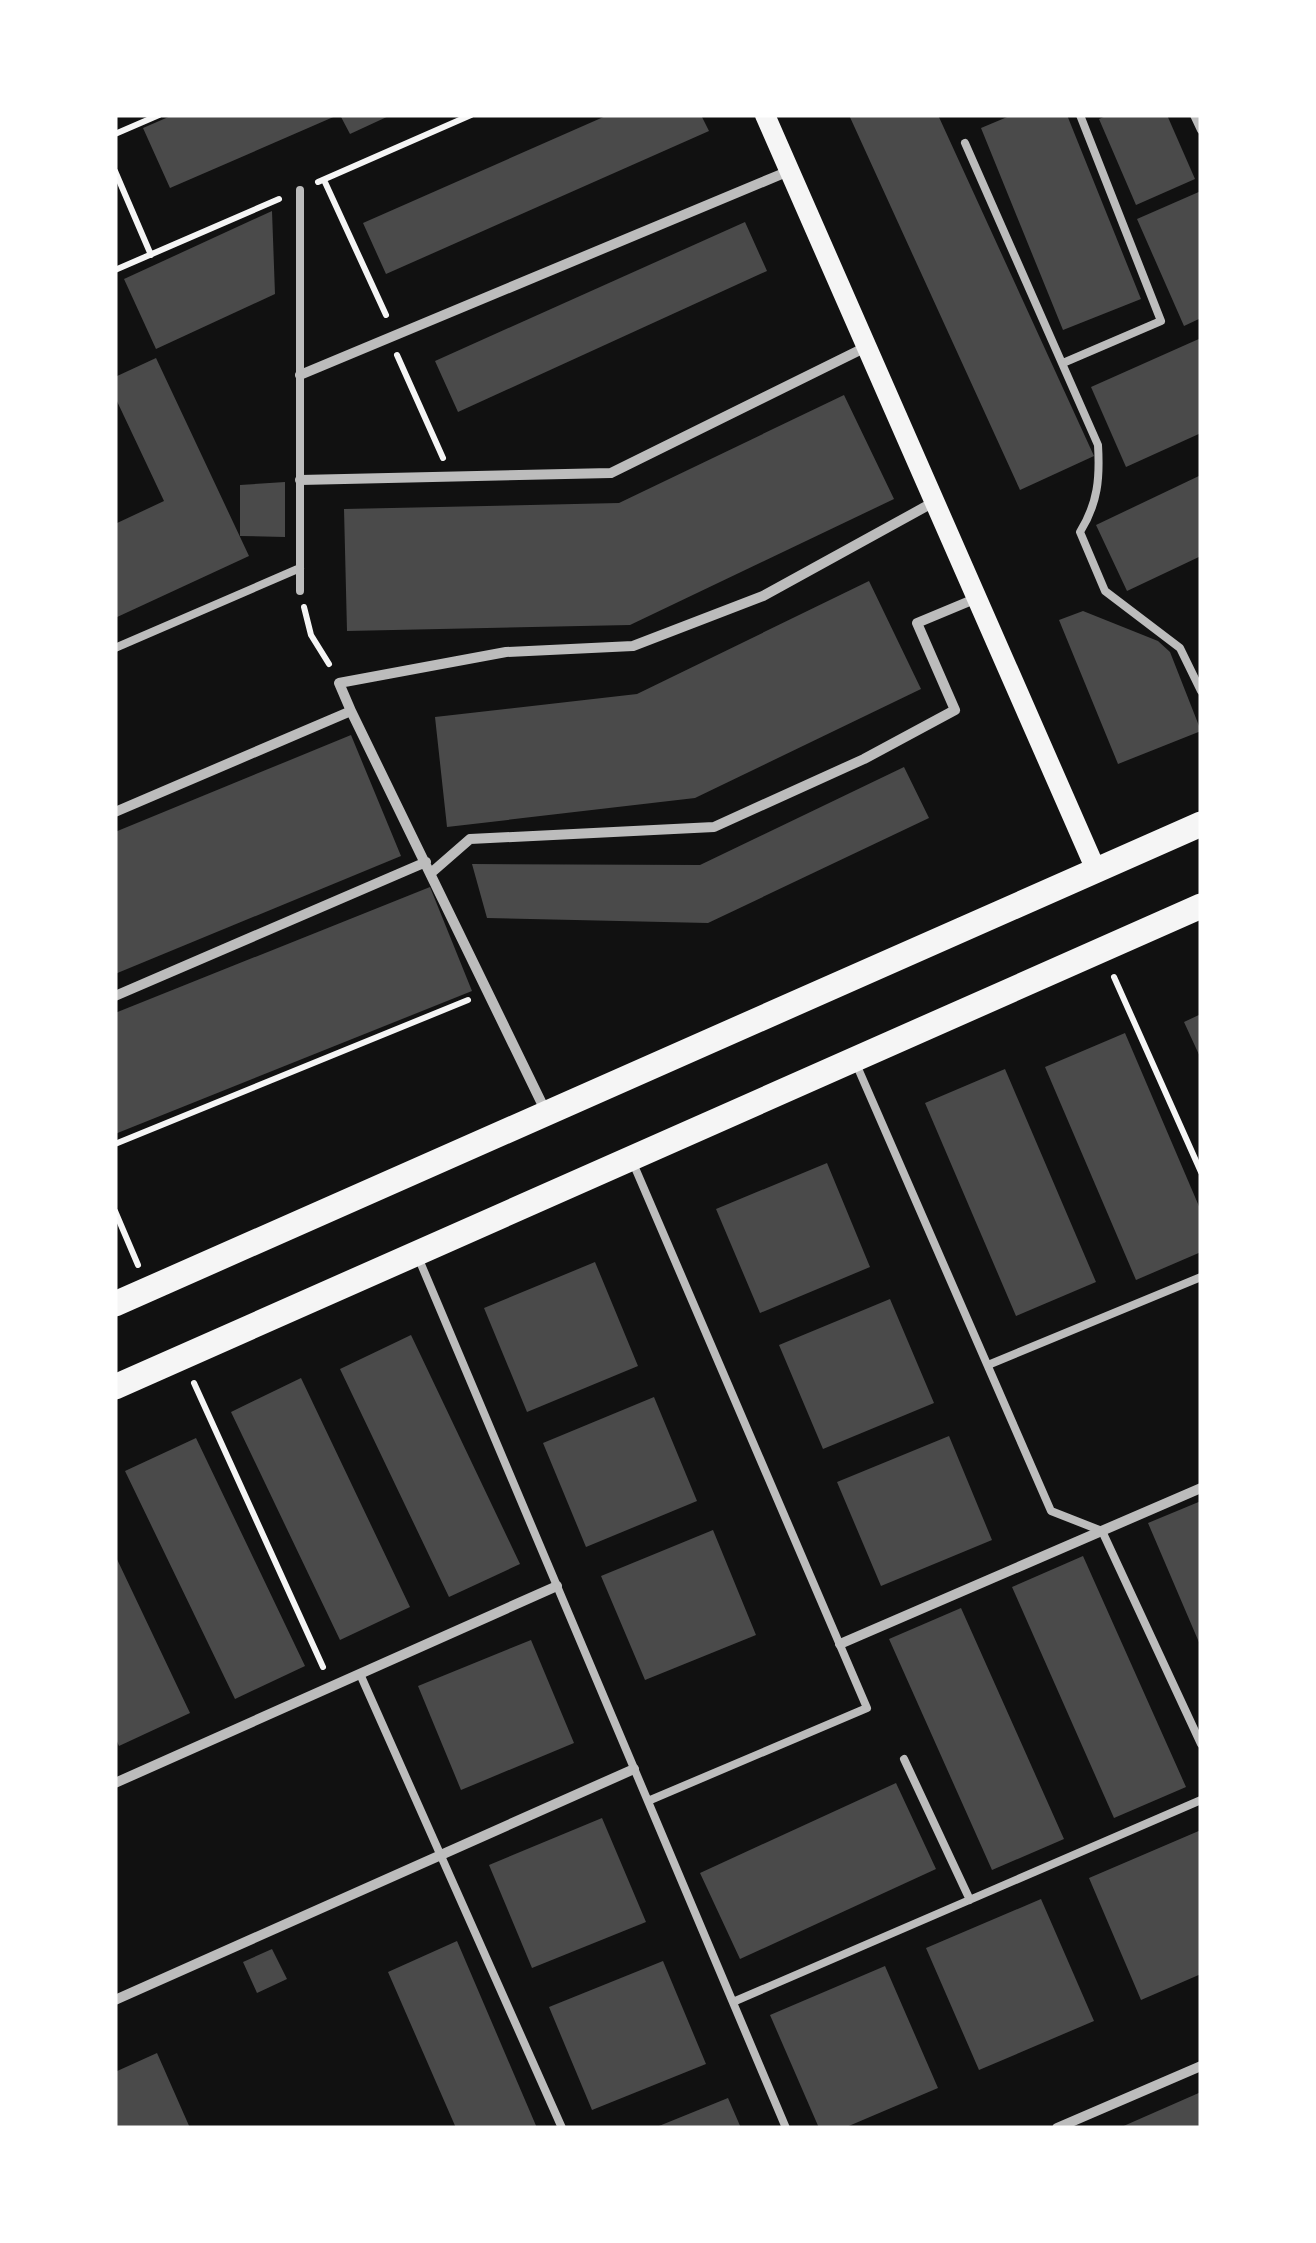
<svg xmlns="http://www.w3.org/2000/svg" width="1316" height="2243" viewBox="0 0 1316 2243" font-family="'Open Sans',sans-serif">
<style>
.building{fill:#4a4a4a}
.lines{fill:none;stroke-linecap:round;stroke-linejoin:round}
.path{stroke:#f5f5f5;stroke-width:6}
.service{stroke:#bcbcbc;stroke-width:8}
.minor{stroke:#bcbcbc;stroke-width:10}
.secondary{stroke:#f5f5f5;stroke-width:20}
.primary{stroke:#f5f5f5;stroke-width:25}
</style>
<rect width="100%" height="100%" fill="#111"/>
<path class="building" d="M173,115H338L170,188L143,128Z
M340,115H391L350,134Z
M608,115H701L709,131L386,274L363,223Z
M849,115H938L1094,456L1020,490Z
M1012,115H1067L1141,299L1063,330L981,128Z
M1108,115H1167L1195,179L1136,205L1099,119Z
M1201,191V318L1184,326L1137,219Z
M272,211L275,294L156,349L124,279Z
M745,222L767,271L458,412L435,361Z
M1201,338V433L1126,467L1091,387Z
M156,358L249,556L115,618V524L164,501L115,397V377Z
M844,395L894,499L630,625L347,631L344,509L619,503Z
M1201,475V556L1127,591L1096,525Z
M285,482V537L240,536V485Z
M869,581L921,689L695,798L447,827L435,717L637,694Z
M1083,611L1158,641L1170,652L1201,731L1118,764L1059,620Z
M351,735L401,856L115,974V832Z
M904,767L929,818L708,923L487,918L472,864L700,865Z
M430,887L472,991L115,1134V1013Z
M1201,1014V1059L1184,1022Z
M1125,1033L1201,1211V1252L1136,1280L1045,1067Z
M1005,1069L1096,1282L1016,1316L925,1103Z
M827,1163L870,1267L760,1313L716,1209Z
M595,1262L638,1366L527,1412L484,1308Z
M890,1299L934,1403L823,1449L779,1345Z
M411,1335L520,1564L449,1597L340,1369Z
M301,1378L410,1607L340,1640L231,1412Z
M654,1397L697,1501L586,1547L543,1443Z
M949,1436L992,1540L881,1586L837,1482Z
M196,1438L305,1666L235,1699L125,1471Z
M1201,1501V1647L1148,1523Z
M713,1530L756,1635L645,1680L601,1576Z
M115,1555L190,1713L119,1746L115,1737Z
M1083,1556L1186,1787L1114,1818L1012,1587Z
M961,1608L1064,1839L992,1870L889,1639Z
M531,1640L574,1743L461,1790L418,1686Z
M896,1783L936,1869L740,1959L700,1873Z
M602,1818L646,1922L532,1968L489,1865Z
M1201,1830V1974L1141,2000L1089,1878Z
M1041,1899L1094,2021L979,2070L926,1948Z
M457,1941L537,2128H456L388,1972Z
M272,1949L287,1979L257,1993L243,1962Z
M663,1961L706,2064L592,2110L549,2007Z
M885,1966L938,2088L844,2128H819L770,2015Z
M157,2053L190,2128H117L115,2072Z
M1201,2092V2128H1119Z
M728,2098L741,2128H654Z"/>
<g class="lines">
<path class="path" d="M115,134L159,115
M115,171L151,255
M324,180L386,315
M318,182L471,115
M115,270L279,199
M397,355L443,458
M304,607L311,635L329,664
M1114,977L1201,1172
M115,1144L468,1000
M115,1211L138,1265
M194,1383L323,1667"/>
<path class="service" d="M1194,115L1201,130
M965,143L1098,445C1100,478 1098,503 1080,532L1105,591L1180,648L1201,691
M300,190V591
M1063,363L1161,321L1080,115
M115,648L300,568
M857,1066L1051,1511L1102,1531L1201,1744
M633,1163L867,1708L648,1801
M418,1257L786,2128
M988,1365L1201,1277
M360,1674L562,2128
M904,1759L970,1900
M733,2002L1201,1800"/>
<path class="minor" d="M300,375L789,171
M300,480L611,473L866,347
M351,711L546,1112
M115,812L351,711L339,683L506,652L633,646L763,596L934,502
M431,873L470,839L714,827L864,759L955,710L917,623L977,598
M115,996L426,862
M840,1644L1201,1488
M115,1783L557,1586
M115,2000L634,1769
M1057,2128L1201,2066"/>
<path class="secondary" d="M765,115L1096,870"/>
<path class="primary" d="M115,1304L1201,824
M115,1387L1201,906"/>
</g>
<rect width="1316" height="2243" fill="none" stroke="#ffffff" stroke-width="235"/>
</svg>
